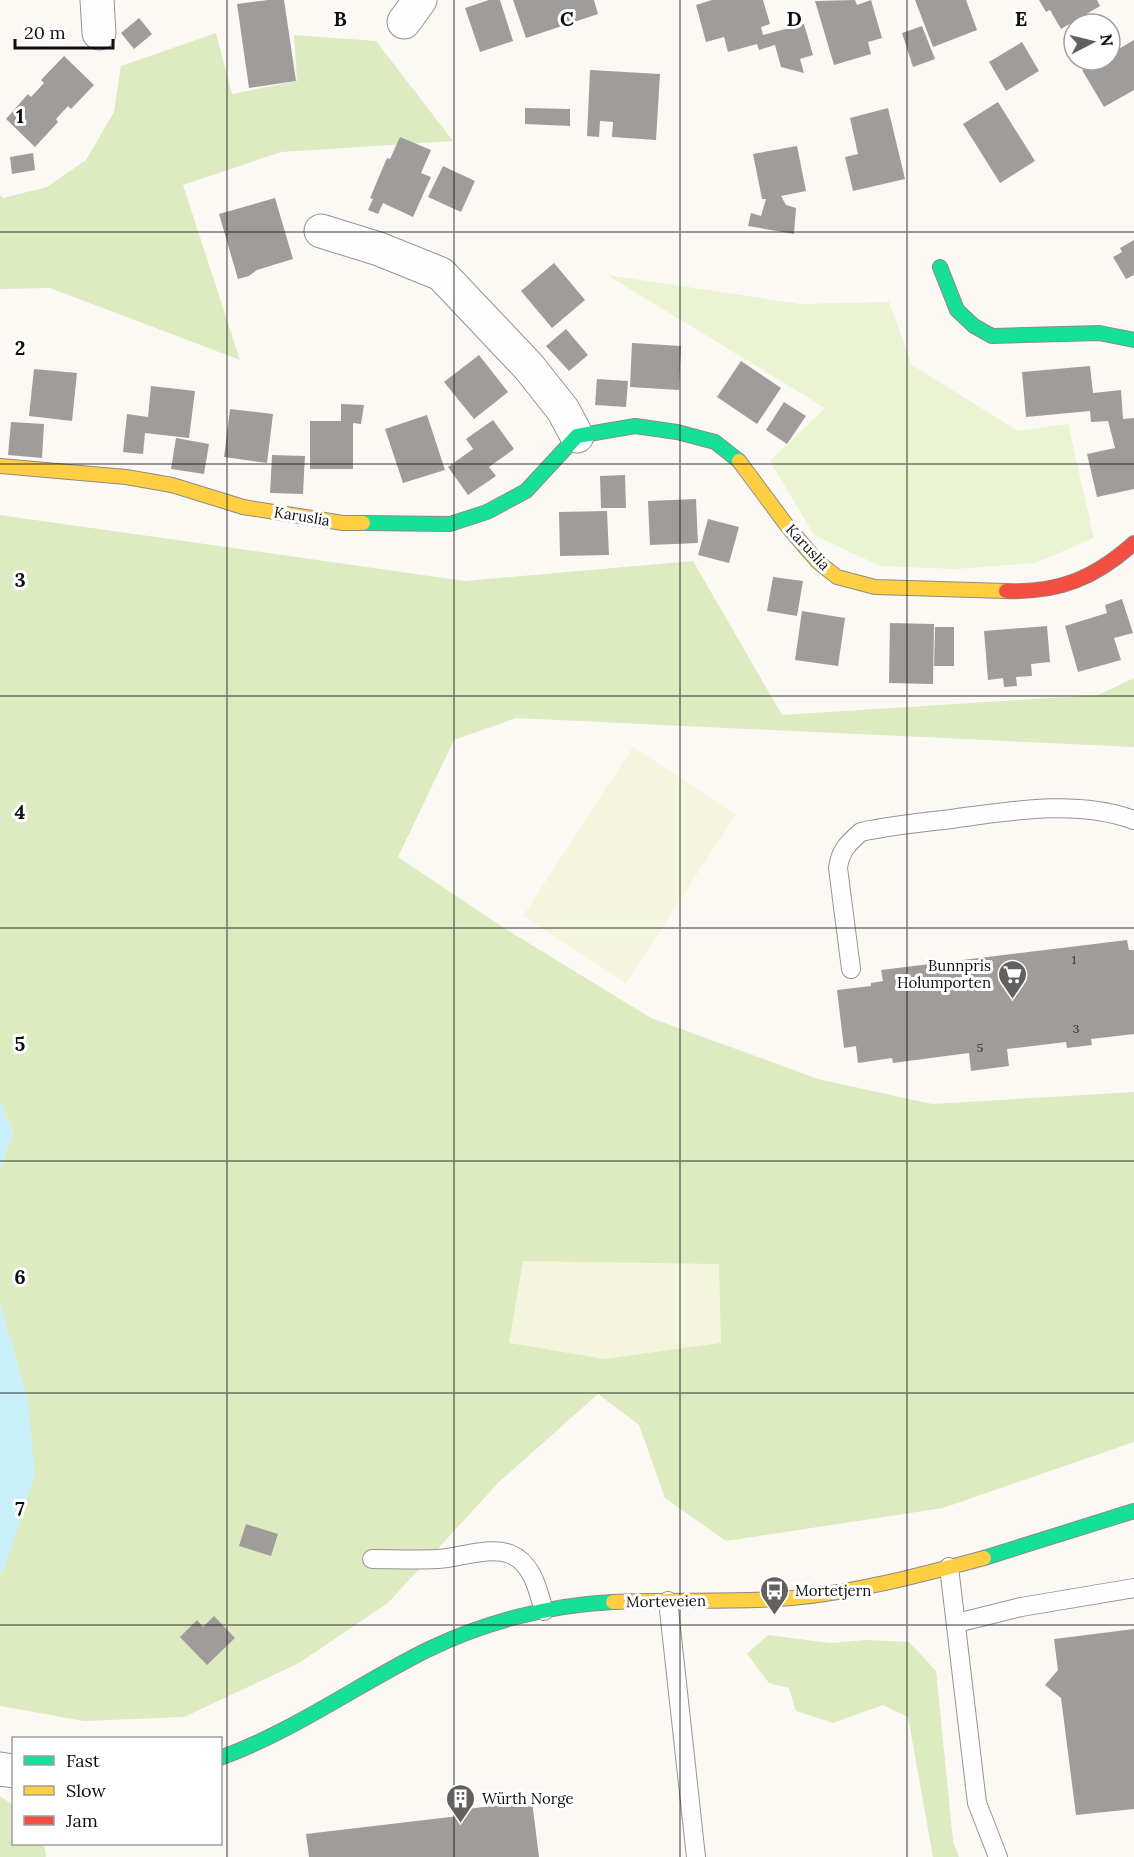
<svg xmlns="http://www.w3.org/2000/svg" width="1134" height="1857" viewBox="0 0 1134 1857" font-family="Lora,serif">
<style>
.green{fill:#eaf3d2}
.forest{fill:#dcebc0}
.pitch{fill:#f3f6dd}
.water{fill:#c8effa}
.building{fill:#a09c9a}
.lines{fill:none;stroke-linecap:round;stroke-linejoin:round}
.lane-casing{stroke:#969493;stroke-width:20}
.street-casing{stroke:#969493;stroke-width:35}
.fast-casing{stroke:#8c8b89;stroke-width:16}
.slow-casing{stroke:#8c8b89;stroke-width:16}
.jam-casing{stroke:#8c8b89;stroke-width:16}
.lane{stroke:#fffefe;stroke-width:18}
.street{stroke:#fffefe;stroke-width:33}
.fast{stroke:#16e098;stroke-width:14}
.slow{stroke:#ffcf43;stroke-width:14}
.jam{stroke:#f24e42;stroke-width:14}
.grid{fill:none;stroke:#0f0f0f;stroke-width:1.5;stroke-opacity:0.55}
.labels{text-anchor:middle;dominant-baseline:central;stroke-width:6;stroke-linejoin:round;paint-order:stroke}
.number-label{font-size:12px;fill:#333232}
.street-label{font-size:15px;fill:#0f0f0f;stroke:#fff}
.poi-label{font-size:15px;fill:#0f0f0f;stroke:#fff;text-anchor:start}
.grid-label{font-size:20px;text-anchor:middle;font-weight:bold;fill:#0f0f0f;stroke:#fff;stroke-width:6;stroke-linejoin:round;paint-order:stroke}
</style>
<rect width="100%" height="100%" fill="#fcf9f5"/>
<path class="green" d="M607,275L800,304L889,302L912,365L1018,431L1068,424L1094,538L1035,563L956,569L880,566L814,535L770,461L825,408Z"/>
<path class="forest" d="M216,33L232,94L297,81L294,35L376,41L453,141L281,152L183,185L240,360L50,288L0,289V195L3,198L47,187L86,160L114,112L121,66Z
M0,515L465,581L693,561L782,715L1098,695L1134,678V747L516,718L454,740L398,857L507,930L651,1018L818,1079L932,1104L1134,1092V1442L943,1508L726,1541L665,1498L639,1425L598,1394L499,1482L388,1603L299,1663L184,1717L84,1721L0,1706V1575L4,1570L28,1401L0,1304V1170L13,1133L0,1101Z
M768,1635L830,1643L867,1640L909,1642L936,1671L953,1841L959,1857H933L908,1717L883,1705L833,1723L796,1711L789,1688L769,1683L747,1654Z
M0,1796L13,1805L14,1844H44L46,1857H0Z"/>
<path class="pitch" d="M633,747L736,814L626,983L523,916Z
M523,1261L719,1264L721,1343L604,1359L509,1343Z"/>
<path class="water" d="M0,1101L13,1133L0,1170Z
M0,1304L28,1401L35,1475L4,1570L0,1575Z"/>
<path class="building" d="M268,0H284L296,81L249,88L237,4Z
M489,0H500L513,41L480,52L465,8Z
M513,0H594L598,14L526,38Z
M712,0H763L770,24L761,27L763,35L804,24L813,55L800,59L804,73L781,67L775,45L759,50L757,44L728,52L724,37L706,42L696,5Z
M855,0L857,5L871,0L882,38L868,42L871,54L834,65L815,1Z
M915,0H966L977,30L933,47Z
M1039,0H1097L1100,6L1061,29L1050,10L1046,12Z
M139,18L152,34L134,49L121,33Z
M922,26L935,59L913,67L902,33Z
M1134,40V90L1104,107L1082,70L1099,60H1110V54Z
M1022,42L1039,71L1006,91L989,62Z
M64,56L94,85L71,109L68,106L56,119L58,122L35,147L6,119L28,94L31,97L44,83L41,80Z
M590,70L660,74L656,140L612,137L613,122L600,121L599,137L587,136Z
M998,102L1035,161L1000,183L963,124Z
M525,108L570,109V126L525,124Z
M888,108L905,179L853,191L845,157L858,154L850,118Z
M400,137L431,150L421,173L431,177L413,217L383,203L378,214L368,210L373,199L370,198L387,158L390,159Z
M797,146L806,191L781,196L786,205L796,208L794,234L748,226L751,213L761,216L766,199H762L753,154Z
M33,153L35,170L12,174L10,157Z
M443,166L475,181L461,212L428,197Z
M275,198L293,259L257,270L249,276L238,279L219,214Z
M1134,240V275L1126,279L1113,257L1122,252L1120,248Z
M554,263L585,300L552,328L521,291Z
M566,329L588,355L569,371L546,346Z
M632,343L681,346L679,390L630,387Z
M479,355L508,392L474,419L444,382Z
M741,361L781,388L757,424L717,397Z
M1090,366L1093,393L1121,390L1123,419L1134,418V489L1097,497L1087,454L1115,448L1108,421L1091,422L1090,411L1026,417L1022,372Z
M34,369L77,373L72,421L29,416Z
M597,379L628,381L626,407L595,405Z
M151,386L195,391L189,438L145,433L143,454L123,452L127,414L148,417Z
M784,402L806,416L787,444L766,430Z
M341,404L364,405L361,424L353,423V469H310V421H341Z
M230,409L273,414L267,463L224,457Z
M427,415L445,470L403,483L385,429Z
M493,420L514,449L489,467L496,476L468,495L448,467L473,449L466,439Z
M11,422L44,424L42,458L8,455Z
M176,438L209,444L204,474L171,469Z
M272,455L305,456L303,494L270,493Z
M625,475L626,508H601L600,476Z
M696,499L698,543L650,545L648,501Z
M607,511L609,555L560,556L559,512Z
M708,519L739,527L729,563L698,555Z
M773,577L803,581L797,616L767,611Z
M1122,599L1133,633L1114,638L1121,660L1078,672L1065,626L1107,613L1105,605Z
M802,611L845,618L838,666L795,660Z
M890,623L934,624L933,684L889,683Z
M1047,626L1050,662L1031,664L1032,676L1016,677L1017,686L1004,687L1003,678L988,680L984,631Z
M935,627H954V666H934Z
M1127,940L1129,950H1134V1034L1091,1039L1092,1045L1067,1048L1066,1042L1007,1049L1009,1066L971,1071L969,1053L893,1063L892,1058L858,1063L856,1046L844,1048L837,990L871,986V983L883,981L881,970Z
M246,1524L278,1534L271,1556L239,1546Z
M214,1616L235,1638L207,1665L180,1637L197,1620L203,1627Z
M1134,1629V1809L1076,1815L1061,1698L1045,1685L1058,1670L1054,1639Z
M532,1801L539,1857H309L306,1834L467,1815V1809Z"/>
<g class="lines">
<defs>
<path id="lane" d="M851,969L838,868C840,851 848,843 861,832C888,826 916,823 943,820C1005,812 1074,798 1134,820
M372,1559C394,1559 415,1560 437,1559C459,1558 489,1546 510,1554C533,1563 538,1591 544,1611
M949,1567L977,1803L998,1857
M668,1601L696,1857
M957,1623L1021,1607L1134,1588"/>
<path id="street" d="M97,0L99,33
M404,22L420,0
M321,231L379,249L441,274L529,367L563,410L577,436
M0,1769L14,1771"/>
<path id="fast" d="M940,267L957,310L974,326L992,336L1099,333L1134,340
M363,523L450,524L487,512L526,491L577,436L635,426L677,432L715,442L739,461
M984,1558L1134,1511
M220,1758C294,1731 357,1685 427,1650C484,1622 550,1605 613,1602"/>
<path id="slow" d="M739,461L788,527L818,562L837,577L875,587L1006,591
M0,466L126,477L172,485L243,507L343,523H363
M613,1602C672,1599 732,1603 792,1598C857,1592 921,1575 984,1558"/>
<path id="jam" d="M1006,591C1059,593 1095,578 1134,543"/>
</defs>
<use href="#lane" class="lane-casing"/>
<use href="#street" class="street-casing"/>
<use href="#fast" class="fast-casing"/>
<use href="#slow" class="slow-casing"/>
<use href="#jam" class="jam-casing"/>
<use href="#lane" class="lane"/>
<use href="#street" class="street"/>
<use href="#fast" class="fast"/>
<use href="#slow" class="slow"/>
<use href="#jam" class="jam"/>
</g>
<path class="grid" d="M227,0V1857M454,0V1857M680,0V1857M907,0V1857M0,232H1134M0,464H1134M0,696H1134M0,928H1134M0,1161H1134M0,1393H1134M0,1625H1134"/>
<defs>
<symbol id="supermarket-pin" viewBox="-11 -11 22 30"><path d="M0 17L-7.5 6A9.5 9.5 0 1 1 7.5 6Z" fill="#626160" stroke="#fff"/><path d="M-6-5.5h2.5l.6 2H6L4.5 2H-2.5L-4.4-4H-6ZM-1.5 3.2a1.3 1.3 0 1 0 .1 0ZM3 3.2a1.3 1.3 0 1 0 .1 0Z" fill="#fff"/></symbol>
<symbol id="bus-pin" viewBox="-11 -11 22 30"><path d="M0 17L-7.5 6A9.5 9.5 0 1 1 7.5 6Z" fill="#626160" stroke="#fff"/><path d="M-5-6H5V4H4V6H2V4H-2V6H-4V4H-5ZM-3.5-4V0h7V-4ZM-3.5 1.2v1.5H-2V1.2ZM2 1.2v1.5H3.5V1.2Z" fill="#fff"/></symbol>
<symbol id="building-pin" viewBox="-11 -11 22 30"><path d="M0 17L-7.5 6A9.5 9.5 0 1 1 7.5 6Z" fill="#626160" stroke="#fff"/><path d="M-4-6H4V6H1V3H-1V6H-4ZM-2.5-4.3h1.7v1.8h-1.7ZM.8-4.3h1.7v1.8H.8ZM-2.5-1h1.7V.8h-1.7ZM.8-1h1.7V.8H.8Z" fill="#fff"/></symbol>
</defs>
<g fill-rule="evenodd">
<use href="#supermarket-pin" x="996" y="958" width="33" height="45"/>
<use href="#bus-pin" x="758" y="1574" width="33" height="45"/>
<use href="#building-pin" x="444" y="1782" width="33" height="45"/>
</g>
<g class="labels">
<g class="number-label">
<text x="1074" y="959">1</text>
<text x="1076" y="1028">3</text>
<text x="980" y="1047">5</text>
</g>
<g class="street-label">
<text transform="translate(302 516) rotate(9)">Karuslia</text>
<text transform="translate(808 547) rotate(47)">Karuslia</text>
<text transform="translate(666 1601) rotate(-1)">Morteveien</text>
</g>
<g class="poi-label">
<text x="991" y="965" text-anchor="end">Bunnpris<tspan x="991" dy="17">Holumporten</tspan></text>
<text x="795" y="1590">Mortetjern</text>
<text x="482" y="1798">Würth Norge</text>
</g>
</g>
<g class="grid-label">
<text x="340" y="26">B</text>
<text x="567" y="26">C</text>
<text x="794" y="26">D</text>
<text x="1021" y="26">E</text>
<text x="20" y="123">1</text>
<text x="20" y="355">2</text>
<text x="20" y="587">3</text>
<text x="20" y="819">4</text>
<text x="20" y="1051">5</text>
<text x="20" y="1284">6</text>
<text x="20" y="1516">7</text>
</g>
<rect x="12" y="1737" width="210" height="108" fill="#ffffff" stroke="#9f9f9f" stroke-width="1.5"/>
<rect x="24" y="1756" width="30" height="9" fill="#16e098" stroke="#9f9f9f" stroke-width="1.5"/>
<text x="66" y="1767" font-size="18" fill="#0f0f0f">Fast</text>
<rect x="24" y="1786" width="30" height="9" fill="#ffcf43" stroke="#9f9f9f" stroke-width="1.5"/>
<text x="66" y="1797" font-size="18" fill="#0f0f0f">Slow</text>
<rect x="24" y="1816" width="30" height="9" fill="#f24e42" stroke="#9f9f9f" stroke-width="1.5"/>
<text x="66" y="1827" font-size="18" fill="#0f0f0f">Jam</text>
<g transform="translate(1092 42) rotate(83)"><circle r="28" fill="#ffffff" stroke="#9f9f9f" stroke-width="1.5"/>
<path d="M0-4.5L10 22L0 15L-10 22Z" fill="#626160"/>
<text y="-9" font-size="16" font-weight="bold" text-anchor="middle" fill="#0f0f0f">N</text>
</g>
<path d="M15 39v9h98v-9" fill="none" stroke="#0f0f0f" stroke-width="3"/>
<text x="24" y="39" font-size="18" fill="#0f0f0f" stroke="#ffffff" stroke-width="4.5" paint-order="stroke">20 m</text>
</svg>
